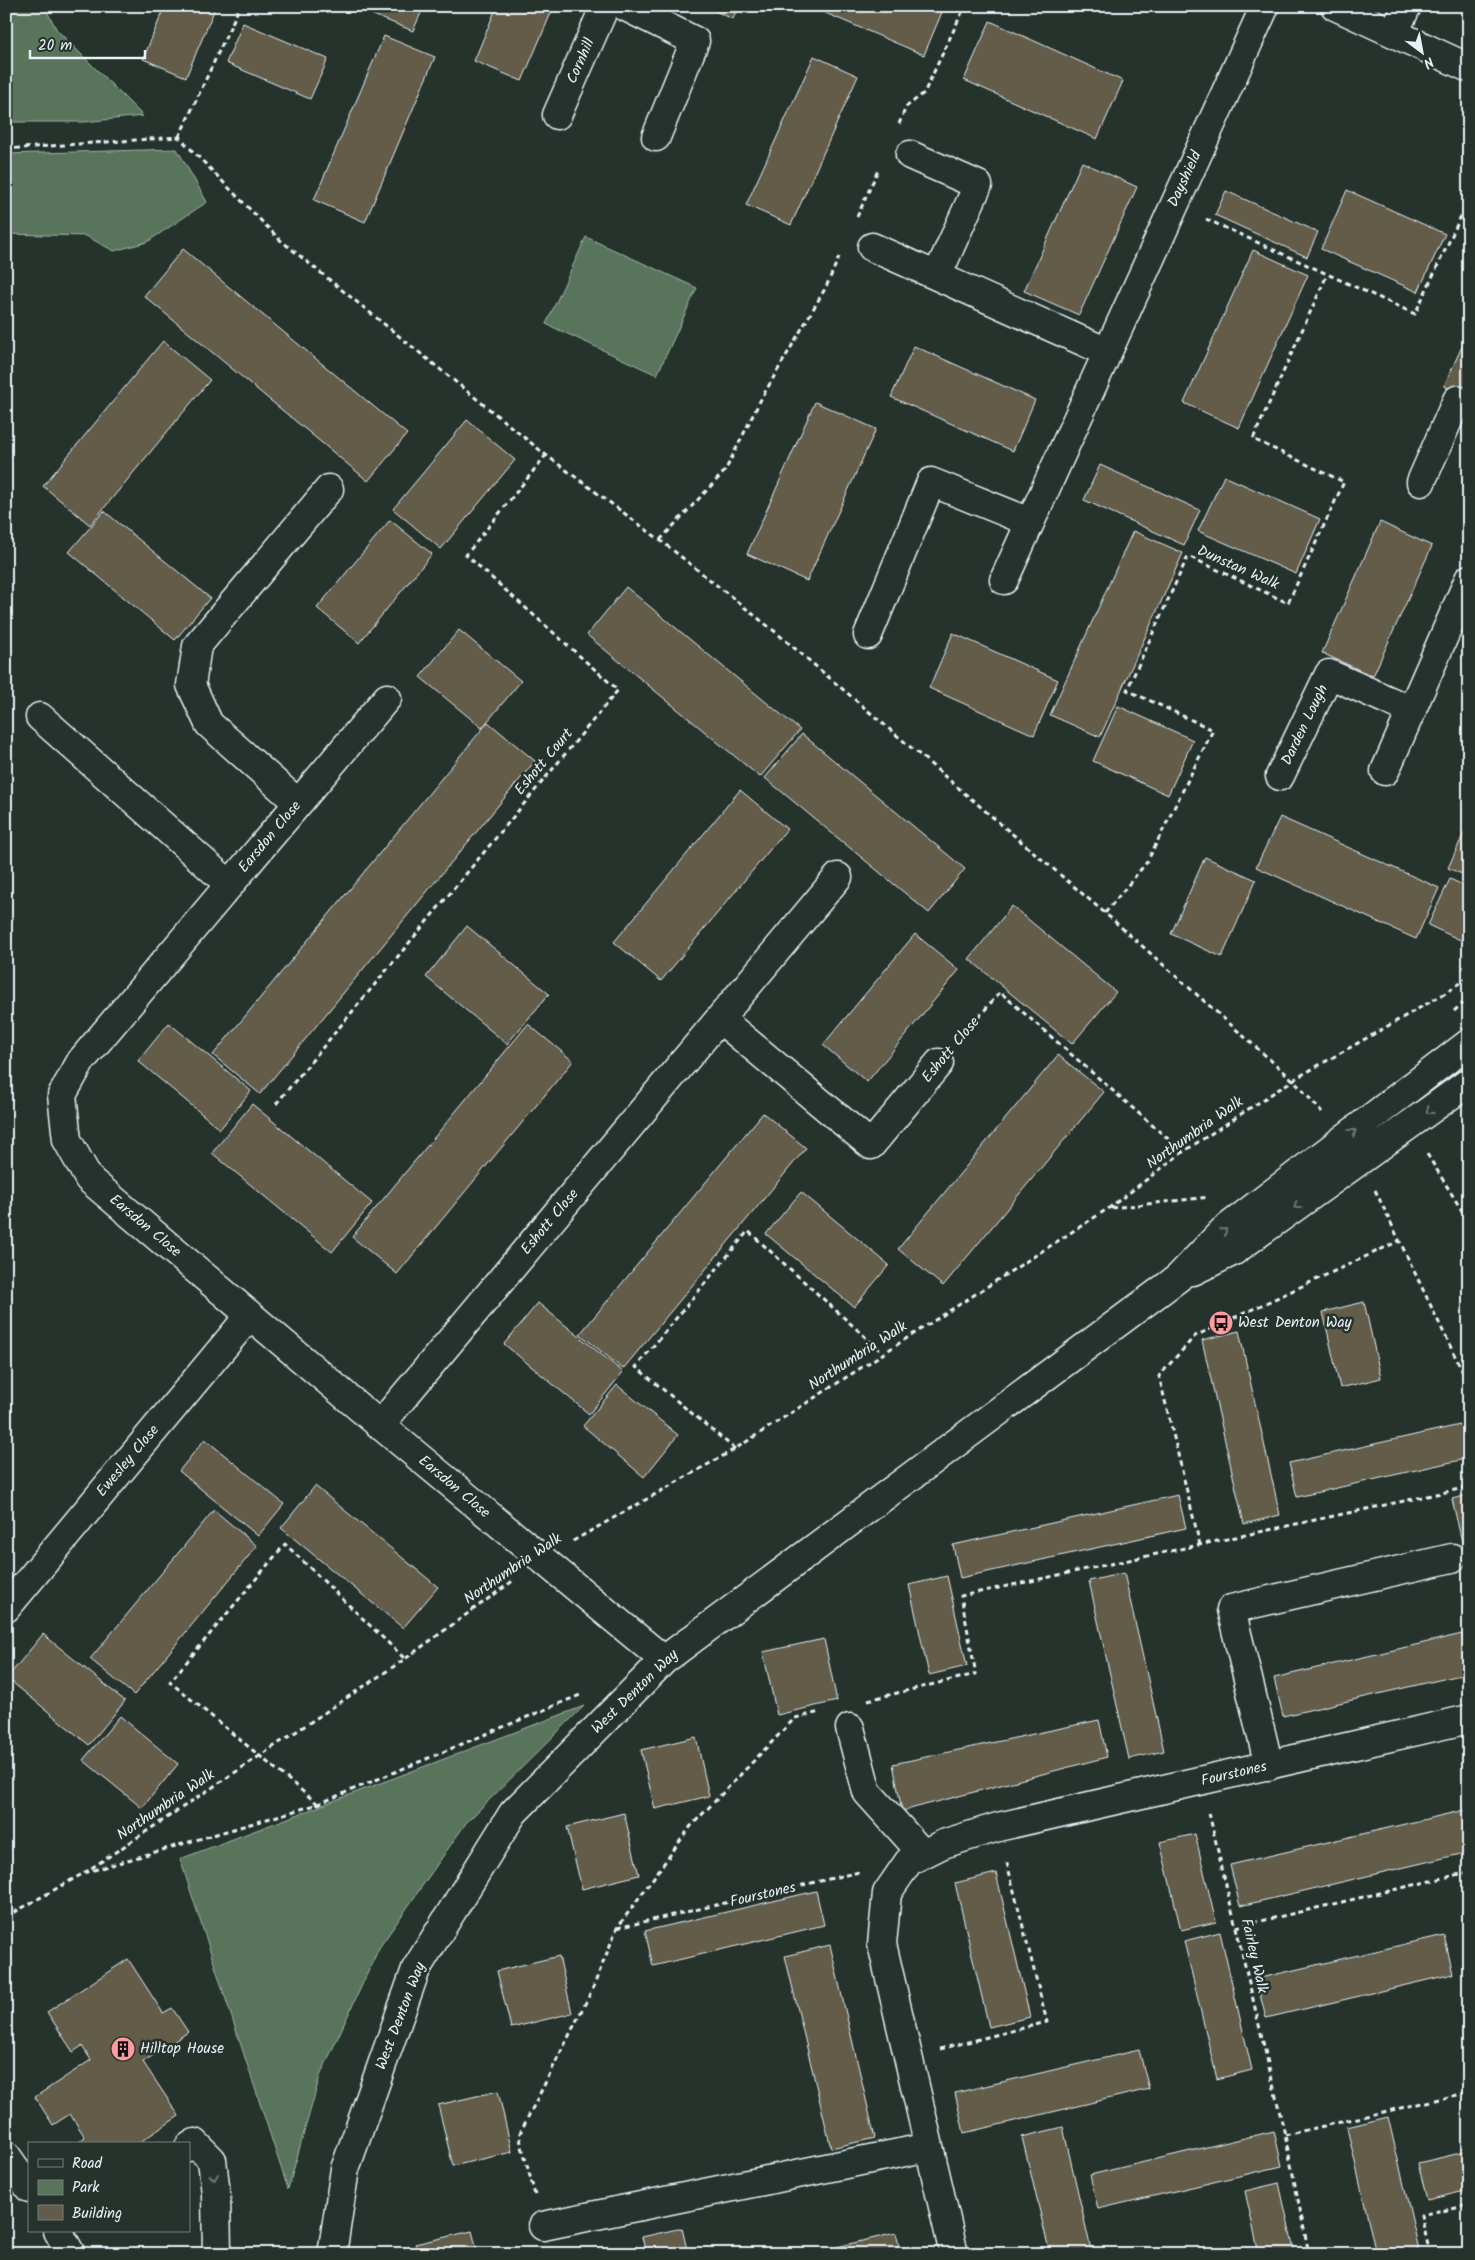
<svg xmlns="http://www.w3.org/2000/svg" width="1475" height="2260" viewBox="0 0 1475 2260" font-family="Kalam,sans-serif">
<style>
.green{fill:#58755c;stroke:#a0b3aa}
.building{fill:#625c4a;stroke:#e8f1f8}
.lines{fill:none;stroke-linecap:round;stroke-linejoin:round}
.minor-casing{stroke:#e8f1f8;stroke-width:31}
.path{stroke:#e8f1f8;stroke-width:3;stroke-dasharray:5 4;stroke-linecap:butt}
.minor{stroke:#26332d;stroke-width:28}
.oneway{stroke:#6a7674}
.labels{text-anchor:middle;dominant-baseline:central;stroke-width:5;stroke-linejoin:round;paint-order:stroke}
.street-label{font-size:15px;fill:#e8f1f8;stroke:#26332d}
.poi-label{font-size:15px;fill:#e8f1f8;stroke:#26332d;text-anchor:start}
</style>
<rect width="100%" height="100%" fill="#26332d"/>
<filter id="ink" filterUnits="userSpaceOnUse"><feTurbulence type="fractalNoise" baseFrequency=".02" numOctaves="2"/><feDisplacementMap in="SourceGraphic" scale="10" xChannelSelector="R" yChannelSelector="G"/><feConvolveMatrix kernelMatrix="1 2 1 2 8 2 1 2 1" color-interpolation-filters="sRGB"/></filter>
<g filter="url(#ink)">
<path class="green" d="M6,6H44L57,30L143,116L84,122H6Z
M177,149L207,202L147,242L114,251L86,236L6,234V154Z
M586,237L697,288L657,375L546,324Z
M584,1706L466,1823L379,1948L320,2076L288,2189L180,1859Z"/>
<path class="building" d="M165,6H216L186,77L143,59Z
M375,6H424L413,31L371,14Z
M497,6H554L522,81L474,61Z
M704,6H738L733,19Z
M809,6H927L942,12L924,55Z
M990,21L1123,81L1097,139L964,80Z
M243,23L328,59L310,99L226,63Z
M384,36L435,57L365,222L314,200Z
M814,56L858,76L791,225L746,205Z
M1082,162L1137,187L1079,315L1024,291Z
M1347,190L1445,234L1418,292L1321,249Z
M1226,191L1318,232L1307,257L1215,215Z
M183,249L407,434L368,481L144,296Z
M1253,250L1308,275L1239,428L1184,403Z
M1469,331V397L1444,386Z
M163,341L210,380L90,525L43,486Z
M914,346L1035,400L1013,451L891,397Z
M815,402L876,429L807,581L747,554Z
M467,420L515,460L441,549L393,509Z
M1100,465L1200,510L1184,545L1084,500Z
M1224,476L1320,519L1296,574L1198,531Z
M104,511L210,598L175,640L69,552Z
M390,520L432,554L359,643L317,608Z
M1380,522L1432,546L1373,676L1322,653Z
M1133,531L1183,553L1100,737L1050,715Z
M626,587L800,730L760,777L587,635Z
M459,630L521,681L482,728L420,677Z
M953,633L1058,680L1034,735L929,688Z
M1118,706L1193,740L1168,795L1093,761Z
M488,722L535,761L260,1094L213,1055Z
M802,734L965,869L929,913L765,778Z
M740,790L787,829L661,981L614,942Z
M1280,817L1439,888L1416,939L1256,867Z
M1469,822V877L1448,868Z
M1205,857L1256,880L1222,957L1171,934Z
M1450,879L1469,888V944L1428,925Z
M1012,906L1116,992L1072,1044L969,959Z
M467,926L549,994L507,1044L426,977Z
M915,934L959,970L867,1082L823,1045Z
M169,1023L251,1091L220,1129L138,1061Z
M528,1024L573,1061L397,1274L352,1237Z
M1058,1055L1104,1092L943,1286L898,1249Z
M252,1104L372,1203L332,1252L212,1153Z
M763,1113L806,1148L623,1369L580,1334Z
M801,1192L889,1265L854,1307L766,1234Z
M1364,1302L1381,1378L1340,1388L1323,1312Z
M538,1303L623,1372L589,1414L504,1344Z
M1239,1331L1280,1515L1244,1524L1202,1340Z
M617,1385L678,1435L644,1477L583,1426Z
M1469,1423V1458L1297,1497L1289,1463Z
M205,1439L284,1504L258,1536L179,1471Z
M315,1486L438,1587L403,1628L281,1528Z
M1178,1495L1186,1528L960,1578L953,1545Z
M1469,1495V1572L1452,1499Z
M214,1510L257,1546L134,1695L90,1659Z
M1124,1573L1164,1751L1129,1759L1089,1581Z
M947,1576L967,1666L929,1675L909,1585Z
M43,1634L125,1701L89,1745L7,1678Z
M1462,1634L1469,1663V1673L1283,1716L1274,1678Z
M824,1639L837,1701L777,1715L763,1652Z
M120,1716L178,1764L142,1808L83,1760Z
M1099,1720L1107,1757L902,1811L893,1764Z
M696,1737L709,1796L655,1809L641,1750Z
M1469,1809V1852L1240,1906L1230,1865Z
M624,1813L639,1875L582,1889L567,1827Z
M1195,1834L1216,1922L1181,1930L1160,1842Z
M996,1873L1030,2017L989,2027L955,1883Z
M816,1891L824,1925L653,1966L645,1931Z
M1220,1932L1252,2070L1217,2079L1184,1941Z
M1444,1935L1453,1974L1266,2018L1256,1979Z
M830,1945L875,2138L831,2148L785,1956Z
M559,1956L572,2013L511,2028L497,1971Z
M128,1959L163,2013L172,2008L188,2032L143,2062L179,2116L137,2144H80L79,2142L85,2137L70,2114L53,2125L35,2097L91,2060L82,2046L73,2052L47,2012Z
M1139,2050L1149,2089L964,2133L955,2093Z
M498,2091L512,2152L453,2166L438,2105Z
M1388,2117L1420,2254H1376L1347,2127Z
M1063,2127L1092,2254H1050L1022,2137Z
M1274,2131L1282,2166L1098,2209L1090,2175Z
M1469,2151V2190L1427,2200L1418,2163Z
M1279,2183L1295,2254H1259L1245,2191Z
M682,2228L688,2254H646L642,2237Z
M472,2231L478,2254H418L415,2244Z
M896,2233L901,2254H807Z"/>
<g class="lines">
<defs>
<path id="minor" d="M624,6L695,41L656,137
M1335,6L1469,68
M1394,33L1407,6
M557,115L605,6
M910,155L978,185L937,276
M872,247L1107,352
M1421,482L1457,400L1469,406
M1004,580L1265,6
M868,635L931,482L1030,522
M387,698L81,1061L62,1095L67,1140L89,1179L380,1425L664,1660
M40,717L230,885
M1385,771L1469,579
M1280,776L1329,674L1412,711
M298,803L209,724L191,685L197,646L329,489
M720,1019L871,1145L939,1063
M1193,1271L1234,1251L1469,1082
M380,1425L838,877
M6,1608L250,1315
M850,1728L867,1792L923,1854
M1269,1766L1231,1609L1452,1558
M189,2147L195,2143L212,2160L216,2194L217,2254
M6,2155L29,2188
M543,2226L929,2147
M58,2231L71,2254
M332,2254L345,2169L416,1969L513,1813L664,1660L1178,1278L1223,1231L1469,1043
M954,2254L882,1944L887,1893L909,1861L943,1844L998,1827L1469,1719"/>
</defs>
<use href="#minor" class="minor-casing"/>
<path class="path" d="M899,124L906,107L924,93L965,6
M179,137L240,6
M6,149L179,137L279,239L546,455L660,540L778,634L1105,913L1293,1080L1322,1112
M857,217L879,168
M1206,219L1415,314L1469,199
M660,540L725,471L761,399L826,287L839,257
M1105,913L1147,862L1213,730L1127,690L1188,556L1288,603L1344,482L1253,439L1327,275
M1454,1011L1469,998
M961,1038L1000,992L1183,1152
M276,1104L618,690L466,555L546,455
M1427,1154L1469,1222
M1375,1190L1469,1385
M1111,1208L1209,1197
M735,1449L636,1367L748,1231L883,1353
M573,1541L735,1449L1109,1208L1183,1152L1293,1080L1444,994L1469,976
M1200,1545L1159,1376L1195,1336L1399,1241
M868,1700L976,1674L961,1596L1469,1487
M318,1804L170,1682L285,1544L405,1659
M1209,1813L1285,2135L1309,2254
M84,1873L405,1659L514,1580
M6,1917L84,1873L318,1804L580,1695
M1236,1927L1469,1872
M617,1928L859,1872
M940,2049L1047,2022L1006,1859
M1285,2135L1469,2092
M535,2195L519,2135L592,1990L617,1928L691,1826L795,1718L820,1712
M1430,2254L1421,2215L1469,2204"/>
<use href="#minor" class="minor"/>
</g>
<defs><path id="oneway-chevron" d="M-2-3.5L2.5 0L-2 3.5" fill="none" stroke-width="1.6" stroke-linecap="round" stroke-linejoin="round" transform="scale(1.25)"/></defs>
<g class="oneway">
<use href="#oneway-chevron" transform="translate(1429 1111) rotate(144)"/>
<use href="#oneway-chevron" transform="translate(1353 1132) rotate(-37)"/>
<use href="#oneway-chevron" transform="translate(1297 1206) rotate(144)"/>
<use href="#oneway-chevron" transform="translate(1224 1231) rotate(-41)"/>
<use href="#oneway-chevron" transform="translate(214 2177) rotate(84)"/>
</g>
</g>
<defs>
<symbol id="bus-disc" viewBox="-11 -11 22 22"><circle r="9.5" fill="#ff9aa2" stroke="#26332d"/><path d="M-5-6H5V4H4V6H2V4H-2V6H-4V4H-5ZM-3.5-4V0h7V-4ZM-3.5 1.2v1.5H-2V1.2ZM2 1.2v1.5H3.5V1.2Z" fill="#111"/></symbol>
<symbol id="building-disc" viewBox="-11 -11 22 22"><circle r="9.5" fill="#ff9aa2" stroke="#26332d"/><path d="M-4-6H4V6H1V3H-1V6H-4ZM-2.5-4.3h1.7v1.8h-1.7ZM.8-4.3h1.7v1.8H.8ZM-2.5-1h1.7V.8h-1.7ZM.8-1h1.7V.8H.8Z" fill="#111"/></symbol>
</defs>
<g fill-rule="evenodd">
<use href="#bus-disc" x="1207" y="1309" width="28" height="28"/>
<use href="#building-disc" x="109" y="2035" width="28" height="28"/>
</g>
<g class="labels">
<g class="street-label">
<text transform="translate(581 61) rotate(-66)">Cornhill</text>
<text transform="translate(1185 179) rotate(-65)">Dayshield</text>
<text transform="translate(1238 568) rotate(24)">Dunstan Walk</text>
<text transform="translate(1305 725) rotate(-64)">Darden Lough</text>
<text transform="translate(544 762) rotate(-50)">Eshott Court</text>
<text transform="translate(270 837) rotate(-50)">Earsdon Close</text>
<text transform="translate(951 1050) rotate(-50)">Eshott Close</text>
<text transform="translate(1195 1133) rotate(-35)">Northumbria Walk</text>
<text transform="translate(550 1222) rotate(-50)">Eshott Close</text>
<text transform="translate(145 1226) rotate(40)">Earsdon Close</text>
<text transform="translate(858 1356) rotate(-33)">Northumbria Walk</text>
<text transform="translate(128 1461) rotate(-50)">Ewesley Close</text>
<text transform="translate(454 1487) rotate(40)">Earsdon Close</text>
<text transform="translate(513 1569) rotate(-34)">Northumbria Walk</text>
<text transform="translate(635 1692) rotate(-44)">West Denton Way</text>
<text transform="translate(1234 1774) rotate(-13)">Fourstones</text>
<text transform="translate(166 1805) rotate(-34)">Northumbria Walk</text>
<text transform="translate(763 1895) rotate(-13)">Fourstones</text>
<text transform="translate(1254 1956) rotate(77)">Fairley Walk</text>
<text transform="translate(401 2016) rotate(-69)">West Denton Way</text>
</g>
<g class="poi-label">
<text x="1238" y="1323">West Denton Way</text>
<text x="140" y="2049">Hilltop House</text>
</g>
</g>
<rect width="1475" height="2260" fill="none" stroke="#26332d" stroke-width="25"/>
<rect x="12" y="12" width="1450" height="2235" fill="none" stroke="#e8f1f8" stroke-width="2" filter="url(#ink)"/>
<rect x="28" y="2142" width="162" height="90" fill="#26332d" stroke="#747f7e"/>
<rect x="38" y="2159" width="25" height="8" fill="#26332d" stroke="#747f7e"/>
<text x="72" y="2168" font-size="15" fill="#e8f1f8">Road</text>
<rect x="38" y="2180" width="25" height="15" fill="#58755c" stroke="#747f7e"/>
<text x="72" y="2192" font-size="15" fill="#e8f1f8">Park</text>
<rect x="38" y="2205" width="25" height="15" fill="#625c4a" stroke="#747f7e"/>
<text x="72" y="2218" font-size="15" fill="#e8f1f8">Building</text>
<g transform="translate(1422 52) rotate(148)" stroke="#26332d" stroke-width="4" paint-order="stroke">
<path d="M0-4L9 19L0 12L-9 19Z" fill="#e8f1f8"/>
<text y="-8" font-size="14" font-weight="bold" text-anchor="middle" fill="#e8f1f8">N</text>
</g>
<path d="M30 50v8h115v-8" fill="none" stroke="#e8f1f8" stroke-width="2.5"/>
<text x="38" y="50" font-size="15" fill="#e8f1f8" stroke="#26332d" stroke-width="4" paint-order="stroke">20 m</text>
</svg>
